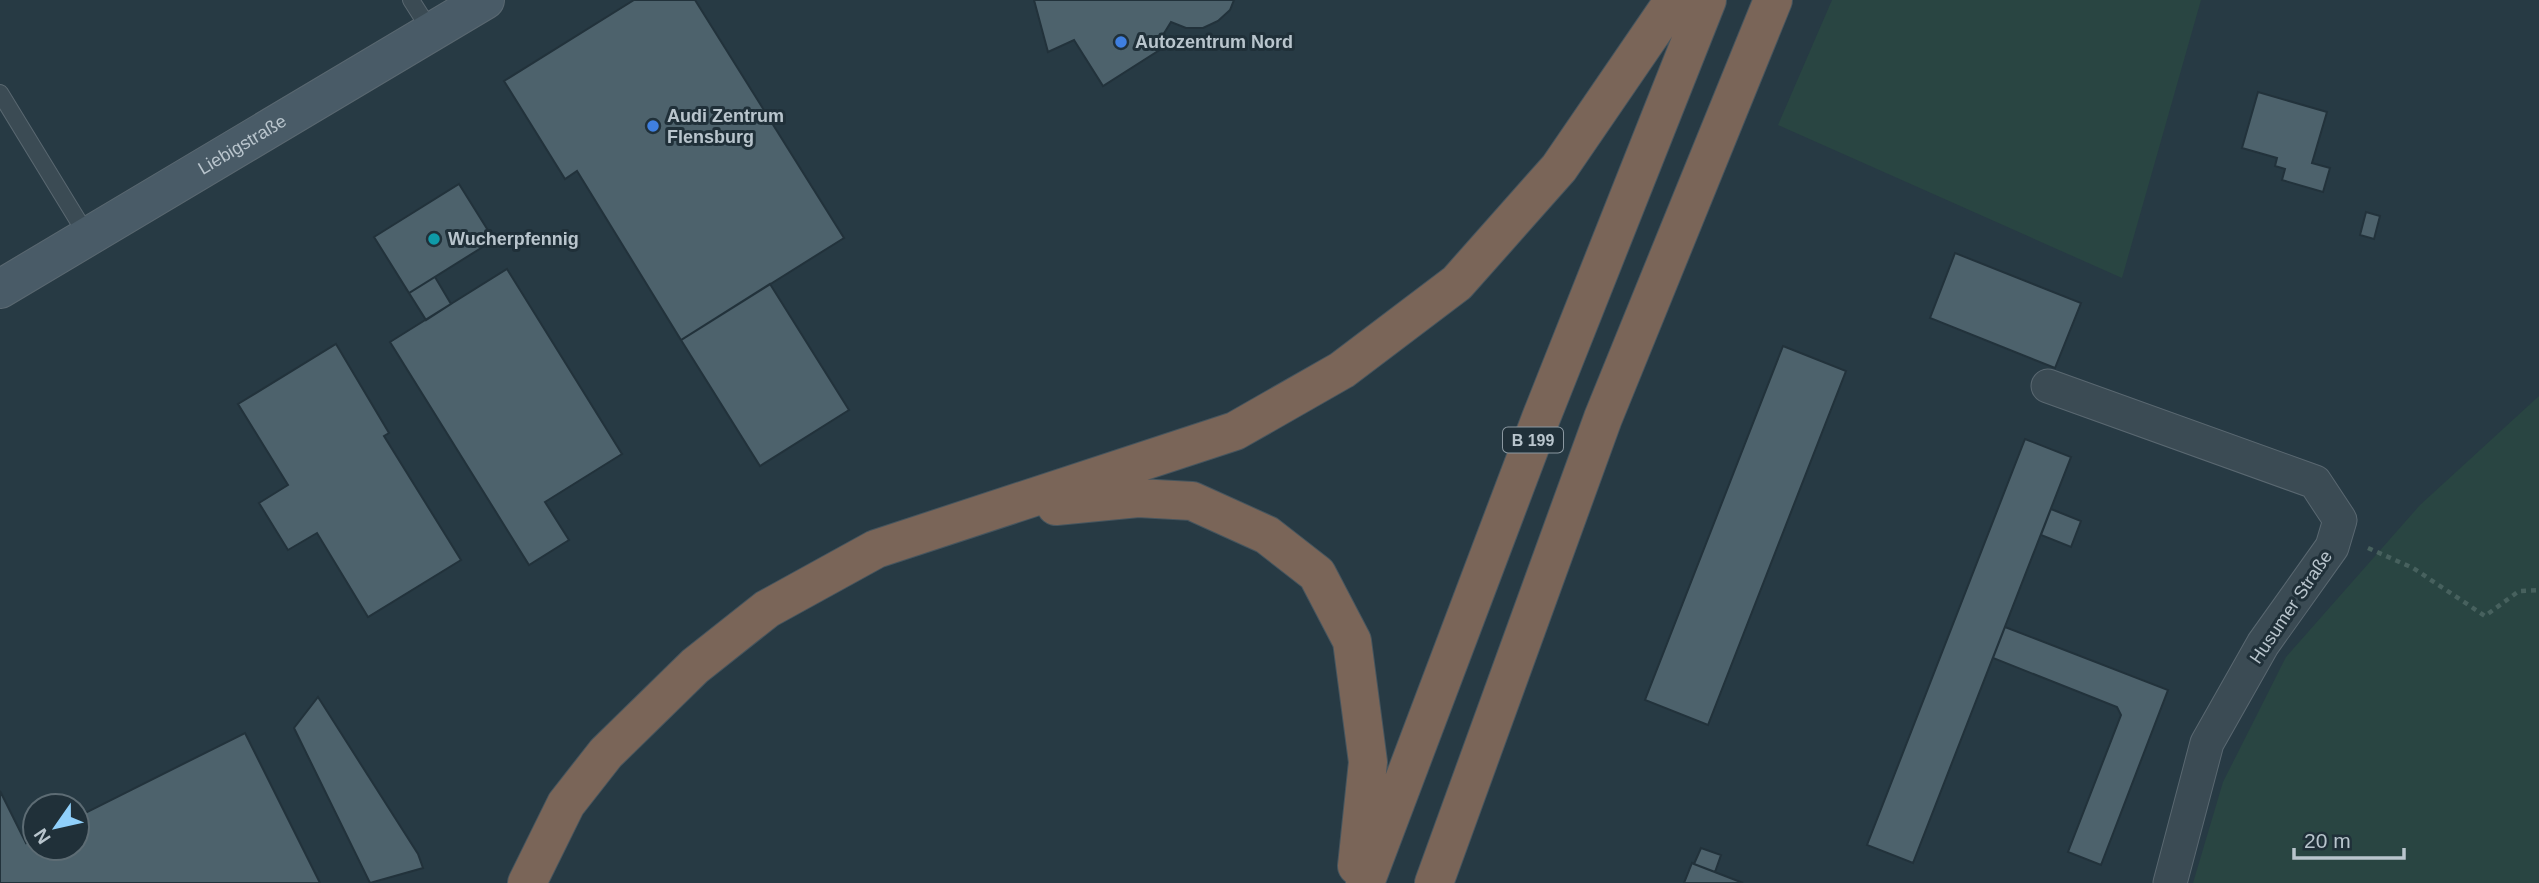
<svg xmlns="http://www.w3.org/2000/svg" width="2539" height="883" viewBox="0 0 2539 883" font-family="Helvetica,sans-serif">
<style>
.green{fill:#294542}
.building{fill:#4d626c;stroke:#22323b;stroke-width:2}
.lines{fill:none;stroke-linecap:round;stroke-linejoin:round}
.lane-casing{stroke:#5a6871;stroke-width:18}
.street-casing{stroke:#5a6871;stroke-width:35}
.secondary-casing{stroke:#5a6871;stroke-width:40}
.highway-casing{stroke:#46555e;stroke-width:40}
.path{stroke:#47615e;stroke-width:4.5;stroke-dasharray:5 5;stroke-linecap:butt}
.lane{stroke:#3b4b54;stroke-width:16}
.street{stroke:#3b4b54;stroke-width:33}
.secondary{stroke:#495b67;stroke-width:38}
.highway{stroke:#7a6558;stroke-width:38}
.shop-dot{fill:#3f7fe0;stroke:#203039;stroke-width:2.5}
.culture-dot{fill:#0f9aa8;stroke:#203039;stroke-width:2.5}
.labels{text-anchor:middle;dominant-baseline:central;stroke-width:6;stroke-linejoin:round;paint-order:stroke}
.shield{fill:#203039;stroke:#8b98a1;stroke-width:2}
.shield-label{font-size:16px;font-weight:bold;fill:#b9c5cd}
.poi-label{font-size:18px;font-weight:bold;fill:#b9c5cd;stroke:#203039;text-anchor:start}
.street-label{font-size:18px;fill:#b9c5cd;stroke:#203039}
</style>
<rect width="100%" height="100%" fill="#273a44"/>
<path class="green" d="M1832,0H2201L2122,278L1778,125Z
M2539,396V883H2193L2223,782L2286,657L2420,505Z"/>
<path class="building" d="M634,0H695L844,238L681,340L577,171L565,179L504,81Z
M1034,0H1234L1230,10L1218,21L1203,28H1186L1171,22L1163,35L1169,44L1103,86L1074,40L1048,52Z
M2258,92L2327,112L2312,163L2330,168L2323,192L2282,180L2285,169L2275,166L2277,158L2242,148Z
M459,184L494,240L409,293L374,237Z
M2366,212L2380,216L2374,239L2360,235Z
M1955,253L2081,303L2055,368L1930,318Z
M507,269L622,454L545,502L569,540L529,565L390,342Z
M435,277L451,304L426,320L409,293Z
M770,284L849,410L760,466L681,340Z
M336,344L389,433L384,436L461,560L368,617L317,533L288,550L259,503L288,485L238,404Z
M1783,346L1846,371L1708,725L1645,700Z
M2025,439L2071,457L1913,863L1867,845Z
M2051,509L2081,521L2071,547L2041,535Z
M2005,627L2168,690L2101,865L2068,852L2121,715L2117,707L1993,658Z
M318,697L418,854L423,868L370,883L294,728Z
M245,733L320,883H0V791L26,843L35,838V848H77V817Z
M1701,848L1721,855L1715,872L1694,864Z
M1692,863L1694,864L1743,883H1684Z"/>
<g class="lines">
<defs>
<path id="lane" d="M411,0L432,33
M0,93L88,237"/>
<path id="street" d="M2048,386L2315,482L2340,520L2332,547L2263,644L2207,743L2170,883"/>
<g id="secondary">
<path id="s1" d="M0,289L485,0"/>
</g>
<path id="highway" d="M1056,506L1138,498L1192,501L1267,535L1317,574L1352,641L1368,762L1357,866
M527,883L566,804L606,753L695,666L767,609L876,549L1235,431L1342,370L1457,283L1559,168L1674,0
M1365,883L1541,418L1707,0
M1434,883L1603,418L1773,0"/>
</defs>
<use href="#lane" class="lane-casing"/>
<use href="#street" class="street-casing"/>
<use href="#secondary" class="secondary-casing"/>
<use href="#highway" class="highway-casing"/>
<path class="path" d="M2368,548L2413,568L2485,616L2519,591L2539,590"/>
<use href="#lane" class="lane"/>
<use href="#street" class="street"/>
<use href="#secondary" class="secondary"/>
<use href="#highway" class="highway"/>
</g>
<g class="shop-dot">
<circle cx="1121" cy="42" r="7"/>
<circle cx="653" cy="126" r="7"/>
</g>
<circle class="culture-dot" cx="434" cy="239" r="7"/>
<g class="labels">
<rect class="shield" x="1503" y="427.5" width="60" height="25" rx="5"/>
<g class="shield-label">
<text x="1533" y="440">B 199</text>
</g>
<g class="poi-label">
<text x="1135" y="42">Autozentrum Nord</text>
<text x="667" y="116">Audi Zentrum<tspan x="667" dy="21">Flensburg</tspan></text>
<text x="448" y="239">Wucherpfennig</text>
</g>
<g class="street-label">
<text stroke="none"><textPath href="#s1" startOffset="282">Liebigstraße</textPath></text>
<text transform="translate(2291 607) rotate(-56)">Husumer Straße</text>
</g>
</g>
<g transform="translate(56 827) rotate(236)"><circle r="33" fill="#203039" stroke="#5d6c74" stroke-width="2"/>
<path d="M0-5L12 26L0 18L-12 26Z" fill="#90d0fb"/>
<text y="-10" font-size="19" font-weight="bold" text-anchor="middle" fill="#b9c5cd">N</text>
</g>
<path d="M2294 848v10h110v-10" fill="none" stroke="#b9c5cd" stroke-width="3.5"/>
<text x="2304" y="848" font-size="21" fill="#b9c5cd" stroke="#203039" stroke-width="5" paint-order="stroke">20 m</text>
</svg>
